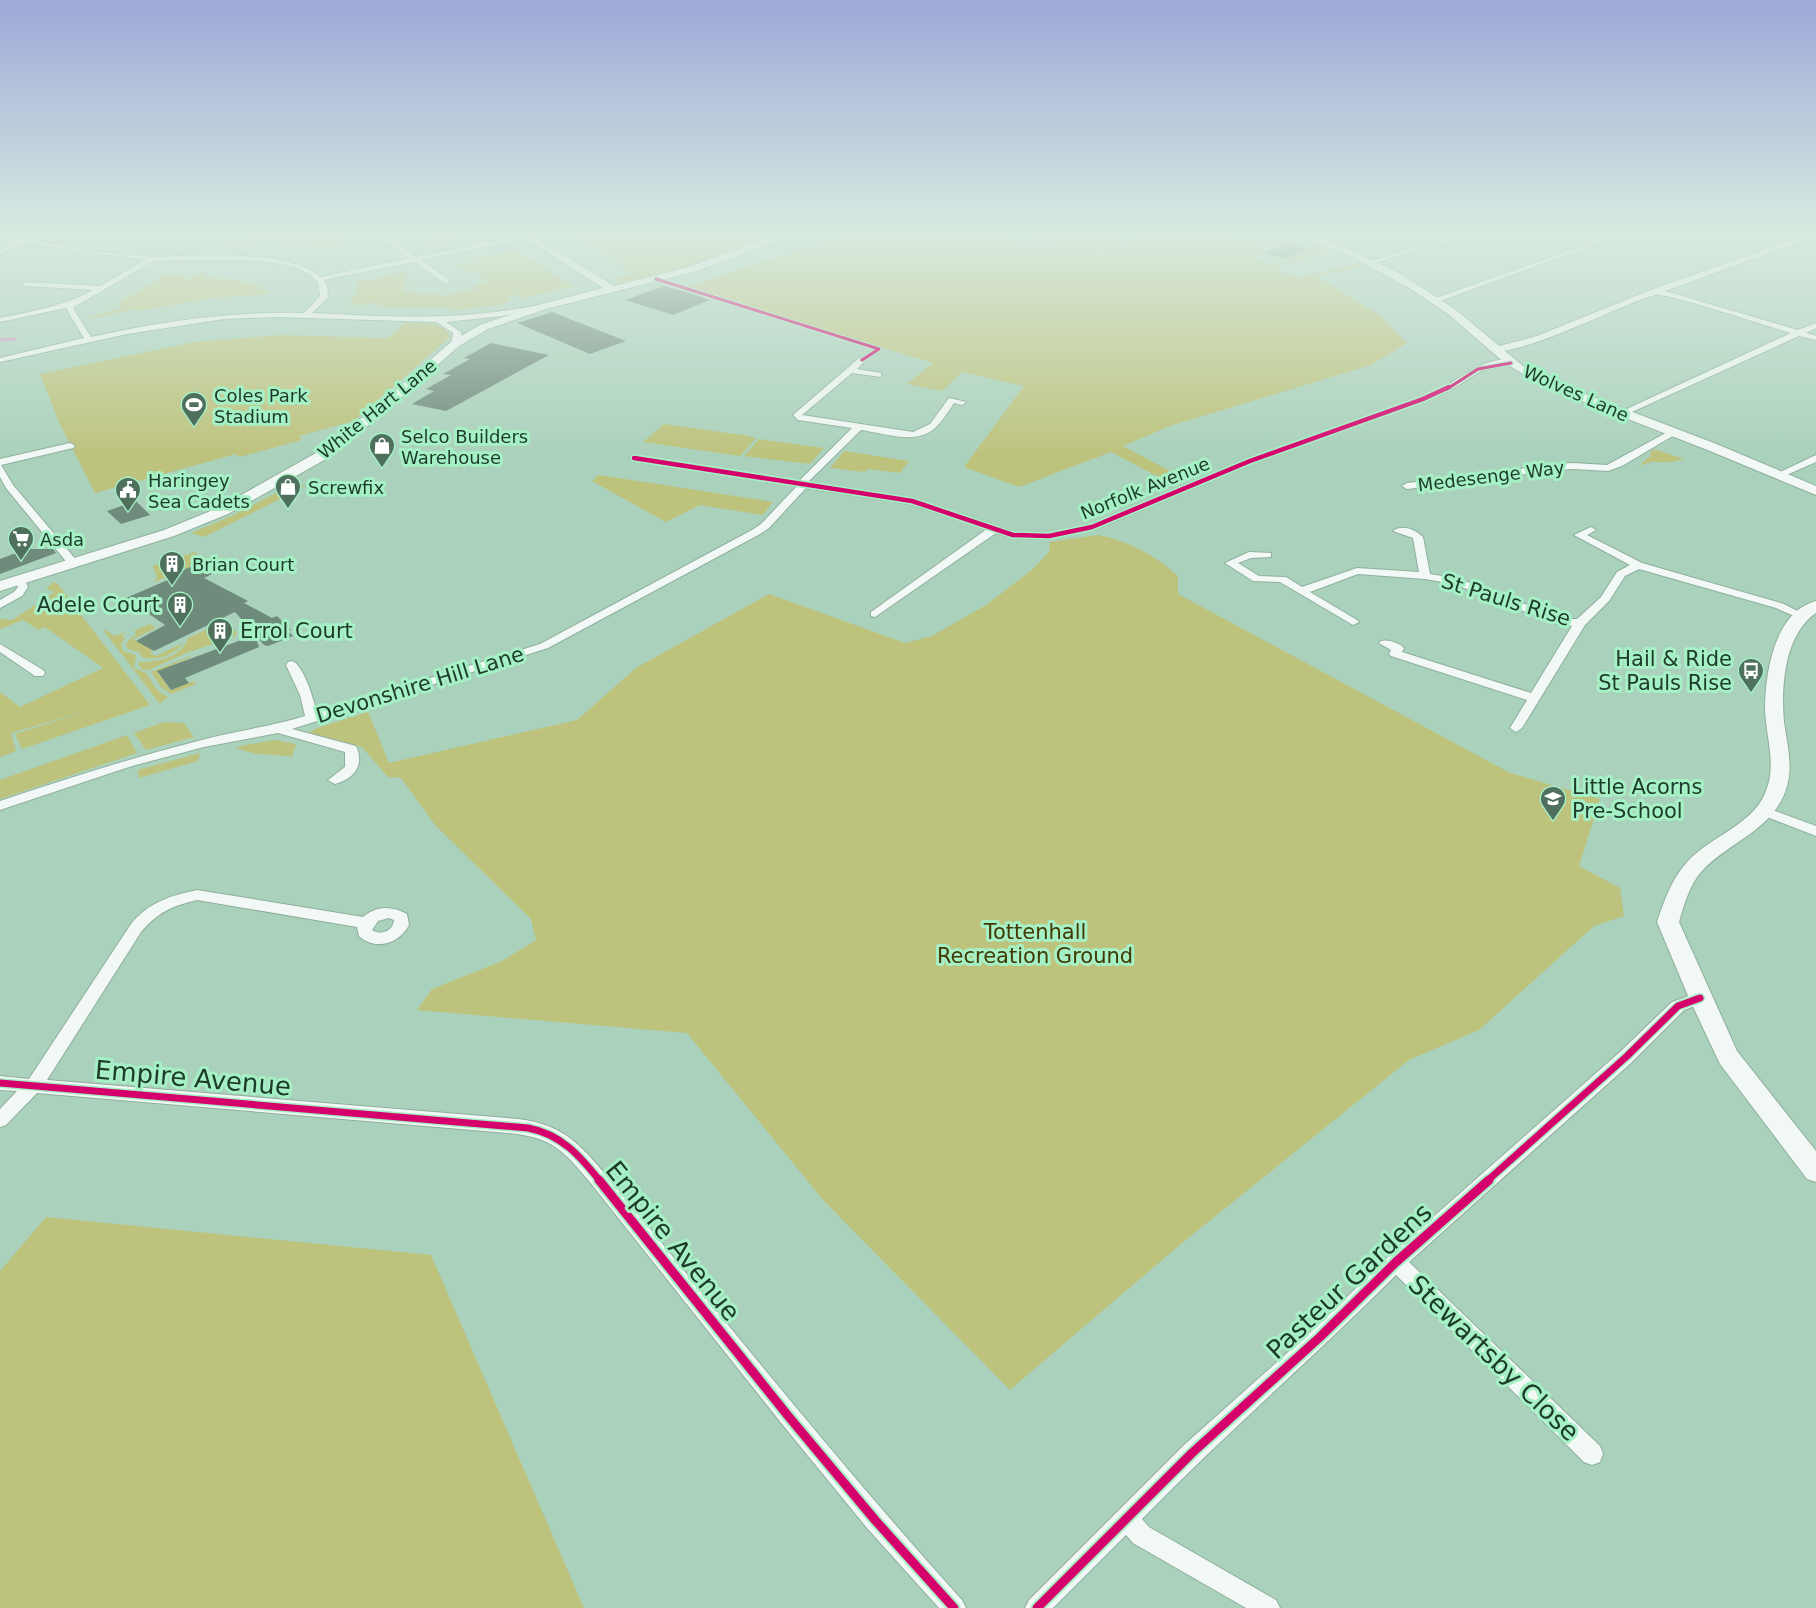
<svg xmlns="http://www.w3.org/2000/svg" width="1816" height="1608" viewBox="0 0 1816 1608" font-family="'DejaVu Sans',sans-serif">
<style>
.green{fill:#bdc37d}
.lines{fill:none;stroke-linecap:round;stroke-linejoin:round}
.stream{stroke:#ce99c1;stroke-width:3}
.building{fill:#6e8b7b}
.street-casing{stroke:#8faf9d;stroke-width:2}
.secondary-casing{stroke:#8faf9d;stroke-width:2}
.street{fill:#f2f8f5;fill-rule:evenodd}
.secondary{fill:#f2f8f5;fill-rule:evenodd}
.cycleway-far3-casing{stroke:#a6f0c5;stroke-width:5}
.cycleway-far2-casing{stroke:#a6f0c5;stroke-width:8}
.cycleway-far1-casing{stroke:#a6f0c5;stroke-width:10}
.cycleway-casing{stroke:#a6f0c5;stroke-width:13}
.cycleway-far3{stroke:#d6006c;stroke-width:3}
.cycleway-far2{stroke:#d6006c;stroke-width:4.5}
.cycleway-far1{stroke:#d6006c;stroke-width:7}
.cycleway{stroke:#d6006c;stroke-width:9}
.labels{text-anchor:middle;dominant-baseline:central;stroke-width:6;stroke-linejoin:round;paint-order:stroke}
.far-street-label{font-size:18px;fill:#1d3b2a;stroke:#a6f0c5}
.far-poi-label{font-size:18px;fill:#1d3b2a;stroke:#a6f0c5;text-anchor:start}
.street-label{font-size:21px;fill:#1d3b2a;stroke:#a6f0c5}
.poi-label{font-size:21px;fill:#1d3b2a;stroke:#a6f0c5;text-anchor:end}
.park-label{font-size:21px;fill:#423804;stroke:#a6f0c5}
.near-street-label{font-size:26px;fill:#1d3b2a;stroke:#a6f0c5}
</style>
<rect width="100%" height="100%" fill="#aad1bb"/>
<path class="green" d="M260,232H350L357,236L337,241L344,249L339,250L272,242L221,244L225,238Z
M428,232H480L478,233L483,235L464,239L460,238L451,243L430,247L415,237L430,234Z
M557,232H779C729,257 675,270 621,283L614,279L632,273L619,265L624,263L616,262L618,260H612L603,251L595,250L575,238L563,241L559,238L565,236Z
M823,232H1022L1009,241L1107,257L1139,232H1240L1231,236L1265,244L1285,233L1301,239L1278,247L1270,245L1257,253L1261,255L1253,260L1276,264L1274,266L1284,269L1277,272L1300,277L1359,263L1366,266L1317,276L1380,316L1407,343L1371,365L1170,426L1123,446L1181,477L1168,482L1111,452L1019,487L964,467L1024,386L962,372L942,391L907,384L933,363L684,288L781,255C800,252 823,244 838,235Z
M1037,232H1135L1107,254L1023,241Z
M1319,244L1334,250L1291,264L1288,263L1290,262L1269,258L1299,254L1314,247L1310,253L1290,259L1315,251L1316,245Z
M509,251L520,252L573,287L522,298L515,294L507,296L512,300L505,302L506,304L455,310H449L451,307H385L378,305L381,302H373L369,305H348L354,302H350L357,293V280L373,279L401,272L409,278L403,279L406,283L413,281L416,283L403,286L405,292L412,291L423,295L438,293L443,296L477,289L474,285L487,281L474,271L467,272L457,265L470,262L465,259Z
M205,273L203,277C227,279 252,278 271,294L214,298L138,311L136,309L87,319L86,318L121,308L118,303L153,283L161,274H186L183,279H190L194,274Z
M405,323C419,324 445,320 450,337L354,421L299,436L302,440L239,457L236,454L95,493L58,420L40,374L194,342L280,335L388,338Z
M664,424L743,435L756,438L740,456L643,442Z
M759,439L824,448L810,464L744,456Z
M1654,449L1684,459C1674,463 1663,462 1653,462C1648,462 1642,465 1638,466L1651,456L1650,452Z
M844,451L909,461L900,473L868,469L865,472L830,468Z
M599,475L773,502L763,515L700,505L666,522L592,481Z
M299,485L306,486L204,537L191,533L234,515L278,492Z
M1098,535C1125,539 1158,557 1178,576V594L1510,773L1600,799L1579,866L1620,888L1624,916L1594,926L1479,1030L1409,1060L1182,1243L1010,1390L824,1201L687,1033L417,1010L432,989L502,961L536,940L531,919L435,825L401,778L388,777L362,747L309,733L317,728L368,712L389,763L577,720L636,668L769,594L905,643L932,636L986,605L1033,569L1049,552L1050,542Z
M195,552L203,561L155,582L157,577L153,566Z
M53,582L57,583L150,705L22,749L15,734L94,709L11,733L16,751L0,757V692L20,707L103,668L45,627L39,630L23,620L0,629V619L12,620L55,592L46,589Z
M150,624L156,628L133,639L153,650L150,653L156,656L183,643C175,655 155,662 142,657L139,652L128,649C123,643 131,638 136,635L134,631Z
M222,626L235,630L237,635L184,654L149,670H143L139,666V662C159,662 181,657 188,638L212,627Z
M106,630L114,636L126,632L122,636L125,638L121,645L123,651L136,655L134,668L146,673L158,691L168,697L160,704L104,631Z
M190,656L191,657L157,672L171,690L194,681L196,684L171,694L161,687L151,672Z
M164,722L184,723L194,737L146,750L134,733Z
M127,735L137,753L0,799V780Z
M274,740L296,744L292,757C274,753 252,757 236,747Z
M200,753L198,761L139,778L138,770Z
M46,1217L431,1255L584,1608H0V1271Z"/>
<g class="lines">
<path class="stream" d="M0,340L15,339"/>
</g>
<path class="building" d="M1287,243L1309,249L1286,259L1264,253Z
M664,286L689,293L710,300L673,315L625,300Z
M552,312L585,325L626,341L590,354L517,323Z
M491,343L549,355L446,411L412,404L434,391L426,389L451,375L443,374L470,359L464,358Z
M136,501L150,515L121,524L107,511Z
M27,549H53L56,553L0,574V559Z
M195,565L212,574L204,578L248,601L244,603L272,618L277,616L291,630L288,631L293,636L268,646L264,645L235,612L154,651L136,641L165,625L126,598L177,576L174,574Z
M255,635L259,647L185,678L189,683L171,690L157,671Z"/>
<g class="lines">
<defs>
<path id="street" d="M1306,232H1315L1302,237L1299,235Z
M1467,232H1476L1374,263L1369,262Z
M1622,232H1630L1437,302L1430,300Z
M1816,232V236L1665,291L1798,330L1816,323V328L1806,333L1816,336V340L1799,336L1623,416L1616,414L1791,333C1772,328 1666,292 1655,295C1625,302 1510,363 1488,349L1537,336L1653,289Z
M528,234L530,237L421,260L449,280L450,282L446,284L414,262L324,280L327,286L328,297L312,313C393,317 458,321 539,305L543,307L502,316L446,322L461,332L462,337L458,346H455L451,344L453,333L436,322L279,317L224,319L127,334L0,362V358L84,338L66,308L0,322V318C33,311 64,306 93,290L26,286H23V282L100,286L145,260L26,243L0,254V249L17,242L0,241V237C46,240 91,253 137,256C184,259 284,245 321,277L409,258L384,239L386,236L416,257ZM241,260C266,262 301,262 318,282L320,296L304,313C232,311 162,321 91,337L74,310V307L154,261Z
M859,358L866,360L857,369L881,373V377L852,373L802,415L913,432L930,424L949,398L966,402L962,405L954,403C948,412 942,422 934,429C915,445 883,433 861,430L808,482L912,498L1014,532L1049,533L1089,525L1247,459L1420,397C1427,394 1435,391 1442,388C1459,379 1495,350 1515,363L1481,371L1449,391L1426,401L1253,463L1096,529L1049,539L1013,538L996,533L875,617L871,616V612L987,529L910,504L806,488L769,528L760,534L548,648L292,729L356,746C365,765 354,779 335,784L328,780L345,767V752L278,733L204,747L132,766L0,810V801C66,779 131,758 198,741C233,731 270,727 305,716L300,695L286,665L288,662L292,661C304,665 314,701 317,713L540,644L752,530L761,524L797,486L634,461L629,458L631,456L799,481L852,428L798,420L793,415Z
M1673,429L1676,430V434L1622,466L1608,471L1573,469L1532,472L1514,477L1407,489L1402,486L1407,483L1513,471L1532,466L1573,463L1607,465Z
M70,443L75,446L73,448L1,465L13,485L77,561V565H69L6,488L0,477V459Z
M1816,455V462L1782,477L1774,475Z
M1591,527L1596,530L1587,535L1642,563L1784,604L1807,616L1801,619L1776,608L1639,569L1625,576L1609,601L1585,625L1522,728L1516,732L1510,728L1527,700L1391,656L1389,654L1391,650L1379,643L1381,641C1388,639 1399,643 1404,648L1402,652L1531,693L1572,626L1557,624L1454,584L1425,579L1358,574L1310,592L1357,620L1359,622L1353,625L1280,582L1253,581L1225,563L1249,552L1271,553V557L1251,558L1238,563L1259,576L1286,577L1302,587L1357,568L1419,572L1413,538L1393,531C1402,524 1415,529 1423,537L1430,574L1460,579L1563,619H1577L1601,597L1617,572L1630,565L1574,535Z
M20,577L24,578L28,587L22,596L0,608V600L14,592L18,587L15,580Z
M0,644L43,670L45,673L43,676H35L0,652Z
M1764,807L1816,826V836L1759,814L1757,811L1759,808Z
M197,890L363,917C377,905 392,906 407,914L409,925C399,944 376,951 359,936L357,927L197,900C172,906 158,912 141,932L47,1080L518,1119C568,1125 583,1149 614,1184C728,1325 841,1466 962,1600L966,1608H939L867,1528L782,1424L589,1181C562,1149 551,1137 508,1133L37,1093L6,1125L0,1127V1109L17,1091L0,1090V1076L29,1079L131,924C149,902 170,896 197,890ZM389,918L394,920C393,931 381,936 372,930L378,921Z
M1700,992L1706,994L1708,998L1706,1002L1684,1010L1632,1062L1409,1262L1600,1446L1603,1454L1600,1462L1592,1465L1584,1462L1396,1275C1313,1358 1224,1435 1142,1519L1149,1527L1276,1600L1280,1608H1246L1133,1543L1126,1535L1053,1608H1025L1029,1600L1184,1445L1313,1330L1389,1256L1620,1052L1672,1002Z"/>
<path id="secondary" d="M516,232H526L614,286L689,267L783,232H795L747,253L697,271L546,309L488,329L459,346L385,412L326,459L228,514L174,536L0,591V581L164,530L218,508L316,453L377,406L451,342L480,325L538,305L603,288Z
M1286,232H1300L1337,244L1399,273L1456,310L1523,366L1551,381L1714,443L1816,486V495L1705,449L1543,386L1505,363L1448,314L1411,289L1352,257Z
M1816,601V613C1784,635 1781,687 1784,722C1787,743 1793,766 1787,786C1775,830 1728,842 1701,872C1689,886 1684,905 1679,922L1737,1051L1816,1151V1182L1807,1179L1720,1064L1689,998L1657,922C1664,901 1672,878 1688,861C1712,835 1756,824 1767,788C1776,763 1766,735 1765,710C1765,674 1774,612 1816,601Z"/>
</defs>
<use href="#street" class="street-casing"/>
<use href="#secondary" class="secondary-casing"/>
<use href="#street" class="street"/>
<use href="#secondary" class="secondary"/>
<defs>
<path id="cycleway-far3" d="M656,279L879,349L862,360
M1447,389L1478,369L1511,363"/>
<path id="cycleway-far2" d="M634,458L912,501L1013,535L1049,536L1092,527L1250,461L1423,399L1449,387"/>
<path id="cycleway-far1" d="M0,1083L528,1128C561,1134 580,1156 600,1181
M1487,1181L1626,1057L1678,1006L1700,998"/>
<path id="cycleway" d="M599,1180L789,1417L875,1520L954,1608
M1037,1608L1192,1453L1320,1337L1396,1262L1489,1180"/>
</defs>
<use href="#cycleway-far3" class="cycleway-far3-casing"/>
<use href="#cycleway-far2" class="cycleway-far2-casing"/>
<use href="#cycleway-far1" class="cycleway-far1-casing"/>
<use href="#cycleway" class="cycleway-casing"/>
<use href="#cycleway-far3" class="cycleway-far3"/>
<use href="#cycleway-far2" class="cycleway-far2"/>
<use href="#cycleway-far1" class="cycleway-far1"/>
<use href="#cycleway" class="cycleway"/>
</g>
<linearGradient id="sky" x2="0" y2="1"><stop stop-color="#9da9d8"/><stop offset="0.51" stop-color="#d9eae0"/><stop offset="1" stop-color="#d9eae0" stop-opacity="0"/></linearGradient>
<rect width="1816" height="457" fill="url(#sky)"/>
<defs>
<symbol id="stadium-pin" viewBox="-11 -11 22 30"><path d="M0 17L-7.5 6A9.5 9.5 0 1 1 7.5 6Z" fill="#4e705d" stroke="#a6f0c5"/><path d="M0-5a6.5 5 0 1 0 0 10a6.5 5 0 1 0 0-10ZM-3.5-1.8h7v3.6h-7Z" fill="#fff"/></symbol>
<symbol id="shop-pin" viewBox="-11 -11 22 30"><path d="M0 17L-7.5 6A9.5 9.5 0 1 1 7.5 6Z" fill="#4e705d" stroke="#a6f0c5"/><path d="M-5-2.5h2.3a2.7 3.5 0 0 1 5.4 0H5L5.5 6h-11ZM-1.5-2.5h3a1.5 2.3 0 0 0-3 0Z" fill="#fff"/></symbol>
<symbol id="civic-pin" viewBox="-11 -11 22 30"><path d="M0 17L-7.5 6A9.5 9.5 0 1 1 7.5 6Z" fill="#4e705d" stroke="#a6f0c5"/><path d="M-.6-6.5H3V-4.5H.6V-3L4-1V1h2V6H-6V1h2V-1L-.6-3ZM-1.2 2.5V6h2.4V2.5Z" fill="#fff"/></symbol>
<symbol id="supermarket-pin" viewBox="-11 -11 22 30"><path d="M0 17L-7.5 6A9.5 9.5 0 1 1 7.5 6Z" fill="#4e705d" stroke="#a6f0c5"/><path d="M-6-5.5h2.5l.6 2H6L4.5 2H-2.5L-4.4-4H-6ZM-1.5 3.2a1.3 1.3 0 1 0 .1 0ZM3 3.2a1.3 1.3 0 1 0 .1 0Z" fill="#fff"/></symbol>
<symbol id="building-pin" viewBox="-11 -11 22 30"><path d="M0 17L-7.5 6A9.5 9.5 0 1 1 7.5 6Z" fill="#4e705d" stroke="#a6f0c5"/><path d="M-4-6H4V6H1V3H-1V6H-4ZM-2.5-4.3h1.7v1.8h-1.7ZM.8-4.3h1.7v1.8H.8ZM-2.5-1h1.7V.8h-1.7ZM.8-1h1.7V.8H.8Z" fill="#fff"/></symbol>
<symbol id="bus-pin" viewBox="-11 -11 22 30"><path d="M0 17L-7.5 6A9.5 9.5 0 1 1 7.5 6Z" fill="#4e705d" stroke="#a6f0c5"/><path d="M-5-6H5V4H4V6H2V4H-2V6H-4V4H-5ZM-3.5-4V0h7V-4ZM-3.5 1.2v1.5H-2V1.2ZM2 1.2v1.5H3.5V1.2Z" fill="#fff"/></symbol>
<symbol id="school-pin" viewBox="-11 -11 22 30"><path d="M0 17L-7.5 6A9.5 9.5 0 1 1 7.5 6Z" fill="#4e705d" stroke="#a6f0c5"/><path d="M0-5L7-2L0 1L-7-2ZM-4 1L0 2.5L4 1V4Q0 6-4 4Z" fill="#fff"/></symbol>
</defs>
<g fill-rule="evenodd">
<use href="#stadium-pin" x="179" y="390" width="30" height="40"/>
<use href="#shop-pin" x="367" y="431" width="30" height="40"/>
<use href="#shop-pin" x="273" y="472" width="30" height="40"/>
<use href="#civic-pin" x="113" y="475" width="30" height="40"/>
<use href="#supermarket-pin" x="6" y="524" width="30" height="40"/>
<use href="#building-pin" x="157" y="549" width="30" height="40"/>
<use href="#building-pin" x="165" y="590" width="30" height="40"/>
<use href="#building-pin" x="205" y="616" width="30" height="40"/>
<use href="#bus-pin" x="1736" y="656" width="30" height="40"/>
<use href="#school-pin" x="1538" y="784" width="30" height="40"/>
</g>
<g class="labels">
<g class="far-street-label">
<text transform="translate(1576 393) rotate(24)">Wolves Lane</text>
<text transform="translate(377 409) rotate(-39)">White Hart Lane</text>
<text transform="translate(1491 476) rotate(-7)">Medesenge Way</text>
<text transform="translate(1145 488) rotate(-22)">Norfolk Avenue</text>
</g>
<g class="far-poi-label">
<text x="214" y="395">Coles Park<tspan x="214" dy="21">Stadium</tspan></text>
<text x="401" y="436">Selco Builders<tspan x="401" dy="21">Warehouse</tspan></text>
<text x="148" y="480">Haringey<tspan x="148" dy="21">Sea Cadets</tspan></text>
<text x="308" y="487">Screwfix</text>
<text x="40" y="539">Asda</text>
<text x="192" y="564">Brian Court</text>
</g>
<g class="street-label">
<text transform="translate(1506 600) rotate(17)">St Pauls Rise</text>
<text transform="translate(420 685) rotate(-17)">Devonshire Hill Lane</text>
</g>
<g class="poi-label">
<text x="160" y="605">Adele Court</text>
<text x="240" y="631" text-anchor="start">Errol Court</text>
<text x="1732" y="659">Hail &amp; Ride<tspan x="1732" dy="24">St Pauls Rise</tspan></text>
<text x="1572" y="787" text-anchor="start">Little Acorns<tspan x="1572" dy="24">Pre-School</tspan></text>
</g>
<g class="park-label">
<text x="1035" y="932">Tottenhall<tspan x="1035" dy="24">Recreation Ground</tspan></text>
</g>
<g class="near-street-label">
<text transform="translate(193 1078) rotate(5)">Empire Avenue</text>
<text transform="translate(673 1241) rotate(51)">Empire Avenue</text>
<text transform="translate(1349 1281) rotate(-43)">Pasteur Gardens</text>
<text transform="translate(1494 1358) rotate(44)">Stewartsby Close</text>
</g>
</g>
</svg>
